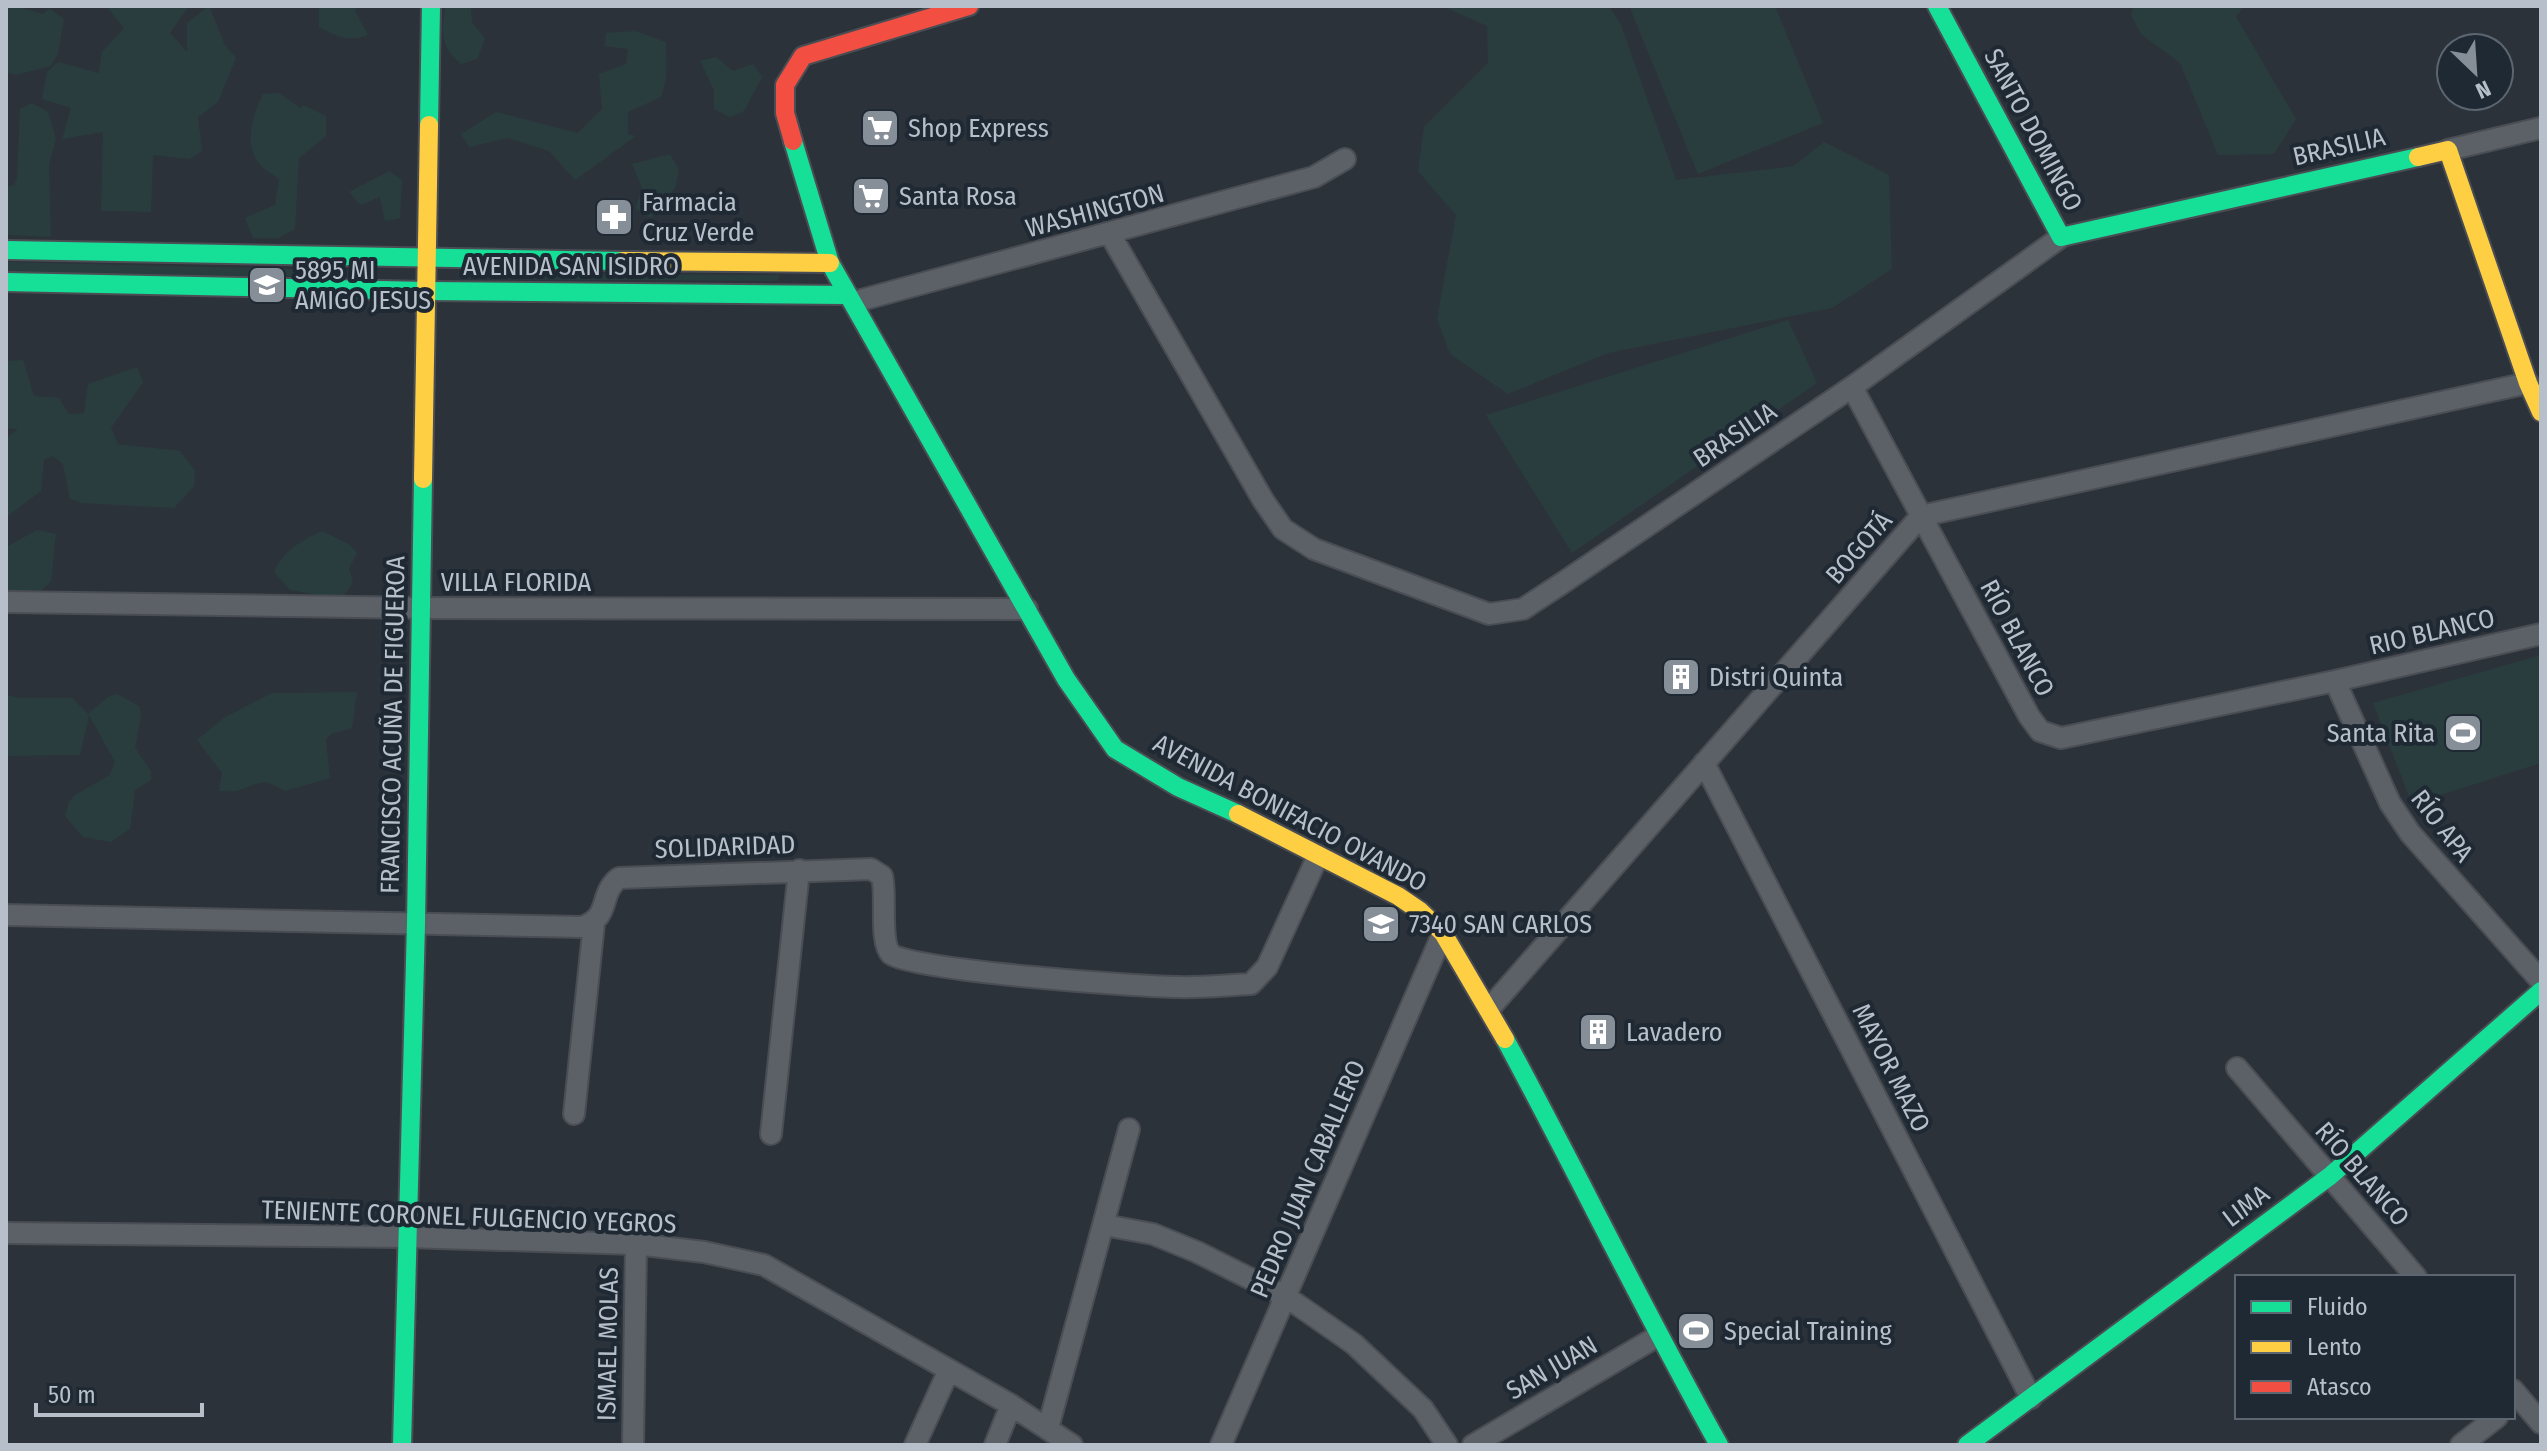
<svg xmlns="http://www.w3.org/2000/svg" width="2547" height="1451" viewBox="0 0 2547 1451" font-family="'Fira Sans Condensed',sans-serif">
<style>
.green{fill:#293d3f}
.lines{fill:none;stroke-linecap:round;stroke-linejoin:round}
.street-casing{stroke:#4a4e54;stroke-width:24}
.fast-casing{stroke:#4a4e54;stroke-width:22}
.slow-casing{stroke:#4a4e54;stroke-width:22}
.jam-casing{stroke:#4a4e54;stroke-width:22}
.street{stroke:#5c6067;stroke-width:20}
.fast{stroke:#16e098;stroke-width:18}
.slow{stroke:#ffcf43;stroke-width:18}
.jam{stroke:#f24e42;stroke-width:18}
.labels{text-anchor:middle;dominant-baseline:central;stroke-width:8;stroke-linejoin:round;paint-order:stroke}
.poi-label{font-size:26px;fill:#b7bfca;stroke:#1f2934;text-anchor:start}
.street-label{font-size:26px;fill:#b7bfca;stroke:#1f2934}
</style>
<rect width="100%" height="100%" fill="#2c3239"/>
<path class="green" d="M6,6H17L42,14L50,9L64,19L58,53L51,66L16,75L6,72Z
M106,6H189L170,33L187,52V23L209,6L225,45L236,58L218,102L198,117L202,151L190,159L153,155L151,212L101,211L103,132L62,139L71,108L42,99L47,72L58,62L99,73L102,52L124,28Z
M319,6H357L355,11L368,35C350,42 337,37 319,27Z
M445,6H471L472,22L485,39L477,59L461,64C439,46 442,32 445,6Z
M1442,6H1609L1621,25L1676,180L1794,166L1824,142L1889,175L1892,269L1832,308L1608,353L1508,394L1450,354L1437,319L1456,215L1418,171L1424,127L1488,63L1487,26Z
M1629,6H1775L1823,123L1698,174Z
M2134,6H2244L2236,17L2296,119L2274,154L2218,155L2180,63L2141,34L2131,15Z
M635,31L666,42C666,64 669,76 661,97L628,112V134L636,136L575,180L549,151L508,138L469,147L461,134L496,112L578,133L602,109L599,74L626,64L628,49L605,46L606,33Z
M716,57L733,71L753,64L762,77L744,111L730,117L714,109V90L700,61Z
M279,93L300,108L303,105L326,116V136L299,158L295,229L278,238H253L245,218L275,205L279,179C274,175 268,172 263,168C242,148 252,116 263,94Z
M32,103L48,112L56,139L49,164L51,237L6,235V187L14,185L17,178L20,109Z
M670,154L679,170L675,188L651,218L635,209L642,188L632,164Z
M389,171L402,180L400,218L385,221L380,197L360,205L349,192Z
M6,262L376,271L377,278L6,272Z
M474,273L780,275L777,281L474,279Z
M1788,320L1817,383L1572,553L1486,415Z
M23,360L34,396L59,398L69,414L84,413L88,384L137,367L143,382L111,428L118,444L180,451L195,471L194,486L174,508L82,503L70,499L63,464L52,456L44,460L41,491L6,517V438L18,429L6,428V361Z
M37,530L56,534L51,581L37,595L6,590V547Z
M322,531L350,545L357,553L349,569L353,582L342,599L290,590L274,572C284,550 301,541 322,531Z
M2541,655V763L2412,804L2373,703Z
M357,692L352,728L331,734L326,740L330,778L285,791C261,777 263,782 240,790C234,792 226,791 219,791L222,773L197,740L225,717L272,693Z
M117,694L139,706L141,715L135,748L151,771V780L135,790L130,829L111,842L83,837L65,816L69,802L75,795L110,775L115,762L89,715L80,755L6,756V695L19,698H72L88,714L108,697Z"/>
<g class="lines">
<defs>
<path id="street" d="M2448,150L2541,128
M1110,234L1263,500L1283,529L1314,549L1489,614L1523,609L1561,584L1852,387L2061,237
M854,302L1314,177L1345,159
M1852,387L2029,716L2040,731L2061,738L2335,681L2541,634
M6,602L421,608L1027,609
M2335,681L2390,803L2410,833L2541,981
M1704,763L2031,1398
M6,915L582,927C612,917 598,894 619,878L871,869L882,876C887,894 879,942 891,954C908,970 1140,987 1177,987C1201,988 1226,985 1251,984L1267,967L1318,856
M1489,1009L1921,516L2528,383
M2237,1068L2416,1277
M574,1114L594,923
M771,1134L799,870
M1104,1225L1153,1234L1197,1252L1285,1296L1354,1344L1423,1409L1447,1445
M6,1233L407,1237L636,1244L704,1252L764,1265L1011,1405L1072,1445
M2513,1390L2541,1423
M1048,1428L1129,1129
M633,1445L636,1244
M915,1445L949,1370
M995,1445L1011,1405
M1221,1445L1443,933
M1473,1445L1658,1336
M2461,1445L2497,1417"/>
<path id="fast" d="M1937,6L2061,237L2418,157
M429,125L431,6
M793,141L830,263L1066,679L1115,749L1178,787L1238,814
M6,250L622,261
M6,282L426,291L847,295
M1505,1039C1578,1174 1644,1311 1719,1445
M402,1445L416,924L423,479
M1967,1445L2330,1176L2541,991"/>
<path id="slow" d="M2418,157L2448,150L2528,383L2541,412
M622,261L830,263
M423,479L429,125
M1238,814L1398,896L1420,911L1443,933L1505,1039"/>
<path id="jam" d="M793,141L785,113V85L803,56L969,6"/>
</defs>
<use href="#street" class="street-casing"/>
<use href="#fast" class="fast-casing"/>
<use href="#slow" class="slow-casing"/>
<use href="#jam" class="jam-casing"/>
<use href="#street" class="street"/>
<use href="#fast" class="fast"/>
<use href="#slow" class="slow"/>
<use href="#jam" class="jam"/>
</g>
<defs>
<symbol id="supermarket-square" viewBox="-11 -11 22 22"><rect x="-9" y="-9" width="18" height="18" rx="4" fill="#868e97" stroke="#1f2934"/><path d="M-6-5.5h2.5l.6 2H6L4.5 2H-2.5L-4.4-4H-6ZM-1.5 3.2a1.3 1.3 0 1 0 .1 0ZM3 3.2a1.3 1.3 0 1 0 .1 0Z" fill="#fff"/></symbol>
<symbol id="pharmacy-square" viewBox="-11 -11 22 22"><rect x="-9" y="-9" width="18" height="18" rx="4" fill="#868e97" stroke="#1f2934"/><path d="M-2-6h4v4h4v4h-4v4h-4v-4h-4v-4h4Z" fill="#fff"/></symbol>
<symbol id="school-square" viewBox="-11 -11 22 22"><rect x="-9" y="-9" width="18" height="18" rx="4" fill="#868e97" stroke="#1f2934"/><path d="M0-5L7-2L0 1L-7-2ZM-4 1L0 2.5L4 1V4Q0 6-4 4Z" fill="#fff"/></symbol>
<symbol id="building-square" viewBox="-11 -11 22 22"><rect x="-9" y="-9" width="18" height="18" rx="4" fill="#868e97" stroke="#1f2934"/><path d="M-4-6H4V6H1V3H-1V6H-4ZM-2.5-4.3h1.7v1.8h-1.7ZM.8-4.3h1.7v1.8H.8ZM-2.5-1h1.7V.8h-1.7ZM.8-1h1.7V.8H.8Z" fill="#fff"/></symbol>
<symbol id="stadium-square" viewBox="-11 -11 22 22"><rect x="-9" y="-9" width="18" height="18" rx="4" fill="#868e97" stroke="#1f2934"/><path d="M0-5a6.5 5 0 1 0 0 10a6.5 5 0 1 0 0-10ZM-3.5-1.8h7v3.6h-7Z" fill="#fff"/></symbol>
</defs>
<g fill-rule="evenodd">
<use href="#supermarket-square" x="858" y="106" width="44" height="44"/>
<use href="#supermarket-square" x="849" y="174" width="44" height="44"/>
<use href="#pharmacy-square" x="592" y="195" width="44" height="44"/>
<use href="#school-square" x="245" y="263" width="44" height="44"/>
<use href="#building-square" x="1659" y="655" width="44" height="44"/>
<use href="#stadium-square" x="2441" y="711" width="44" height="44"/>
<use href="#school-square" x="1359" y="902" width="44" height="44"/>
<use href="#building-square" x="1576" y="1010" width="44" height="44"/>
<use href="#stadium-square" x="1674" y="1309" width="44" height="44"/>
</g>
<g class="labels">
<g class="poi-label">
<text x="908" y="128">Shop Express</text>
<text x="899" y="196">Santa Rosa</text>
<text x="642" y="202">Farmacia<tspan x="642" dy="30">Cruz Verde</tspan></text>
<text x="295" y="270">5895 MI<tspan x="295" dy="30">AMIGO JESUS</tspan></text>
<text x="1709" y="677">Distri Quinta</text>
<text x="2435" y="733" text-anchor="end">Santa Rita</text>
<text x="1409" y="924">7340 SAN CARLOS</text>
<text x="1626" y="1032">Lavadero</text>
<text x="1724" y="1331">Special Training</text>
</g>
<g class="street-label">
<text transform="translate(2033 130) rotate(62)">SANTO DOMINGO</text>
<text transform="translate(2339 147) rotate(-13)">BRASILIA</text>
<text transform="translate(1095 211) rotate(-15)">WASHINGTON</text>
<text x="571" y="266">AVENIDA SAN ISIDRO</text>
<text transform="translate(1735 435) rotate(-34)">BRASILIA</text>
<text transform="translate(1859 548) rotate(-49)">BOGOTÁ</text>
<text x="516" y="582">VILLA FLORIDA</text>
<text transform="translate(2432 632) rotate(-13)">RIO BLANCO</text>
<text transform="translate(2017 638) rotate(62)">RÍO BLANCO</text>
<text transform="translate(393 725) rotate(-89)">FRANCISCO ACUÑA DE FIGUEROA</text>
<text transform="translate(1290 813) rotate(28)">AVENIDA BONIFACIO OVANDO</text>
<text transform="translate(2442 826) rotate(52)">RÍO APA</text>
<text transform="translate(725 847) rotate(-2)">SOLIDARIDAD</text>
<text transform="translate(1891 1068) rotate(63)">MAYOR MAZO</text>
<text transform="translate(2362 1174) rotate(49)">RÍO BLANCO</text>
<text transform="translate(1308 1179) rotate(-67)">PEDRO JUAN CABALLERO</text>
<text transform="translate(2246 1206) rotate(-37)">LIMA</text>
<text transform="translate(469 1217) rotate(2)">TENIENTE CORONEL FULGENCIO YEGROS</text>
<text transform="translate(608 1344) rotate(-89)">ISMAEL MOLAS</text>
<text transform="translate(1552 1368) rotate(-30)">SAN JUAN</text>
</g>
</g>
<rect width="2547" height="1451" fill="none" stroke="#b7bfca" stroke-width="16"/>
<rect x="2235" y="1275" width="280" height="144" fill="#1f2934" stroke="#5c6570" stroke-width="2"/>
<rect x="2251" y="1301" width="40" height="12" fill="#16e098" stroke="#5c6570" stroke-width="2"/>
<text x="2307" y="1315" font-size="24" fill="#b7bfca">Fluido</text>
<rect x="2251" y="1341" width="40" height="12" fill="#ffcf43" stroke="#5c6570" stroke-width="2"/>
<text x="2307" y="1355" font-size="24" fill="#b7bfca">Lento</text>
<rect x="2251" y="1381" width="40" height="12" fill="#f24e42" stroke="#5c6570" stroke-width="2"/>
<text x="2307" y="1395" font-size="24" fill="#b7bfca">Atasco</text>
<g transform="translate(2475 72) rotate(155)"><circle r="38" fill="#1f2934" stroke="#5c6570" stroke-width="2"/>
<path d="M0-6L14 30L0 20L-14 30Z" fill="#868e97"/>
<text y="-12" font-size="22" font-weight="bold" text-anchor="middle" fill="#b7bfca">N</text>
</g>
<path d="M36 1403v12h166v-12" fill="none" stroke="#b7bfca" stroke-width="4"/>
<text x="48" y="1403" font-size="24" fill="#b7bfca" stroke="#1f2934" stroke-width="6" paint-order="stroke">50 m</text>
</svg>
